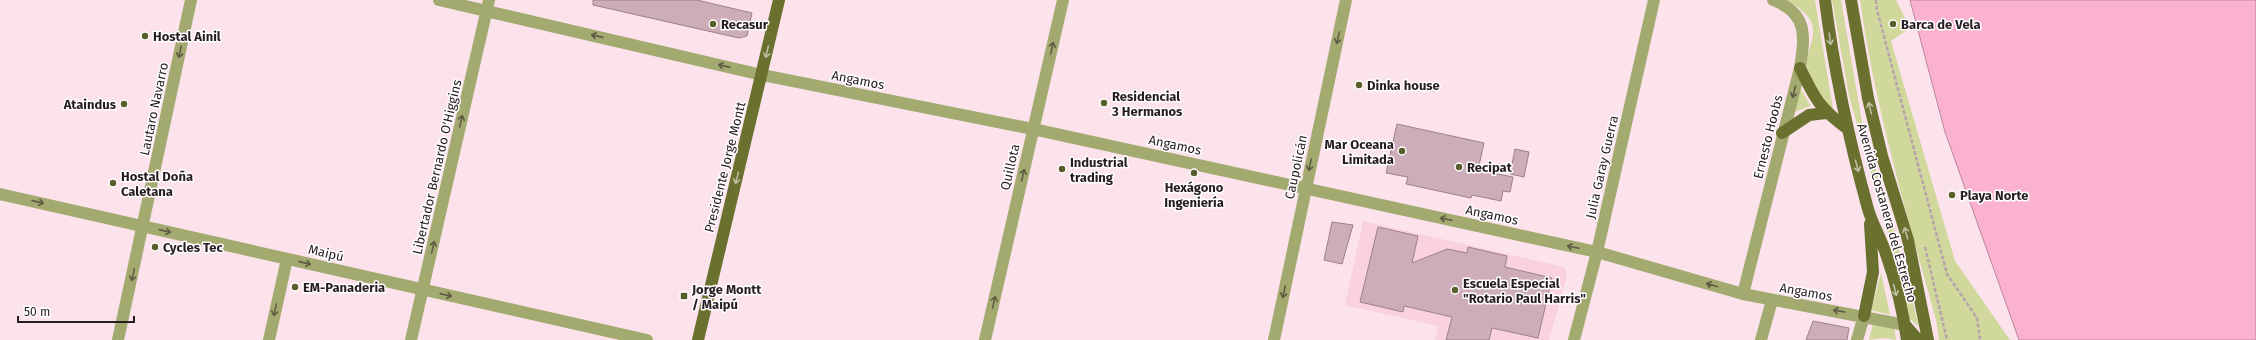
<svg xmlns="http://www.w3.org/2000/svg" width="2256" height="340" viewBox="0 0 2256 340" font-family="'Fira Sans',sans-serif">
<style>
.built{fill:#f9d1e1}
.green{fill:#d1d89b}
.water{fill:#fbb2d0;stroke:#bb859c}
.building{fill:#ccadb9;stroke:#9d808b}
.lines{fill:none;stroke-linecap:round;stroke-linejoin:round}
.path{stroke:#b7a3ab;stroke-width:2.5;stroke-dasharray:4 2;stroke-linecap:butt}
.minor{stroke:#a3aa70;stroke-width:12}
.major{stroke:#6a702e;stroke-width:12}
.oneway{stroke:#5f5c45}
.oneway2{stroke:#bcbfa1}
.poi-dot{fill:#595e2c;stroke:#fff;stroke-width:1.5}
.labels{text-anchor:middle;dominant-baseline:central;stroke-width:3;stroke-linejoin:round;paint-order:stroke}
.poi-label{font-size:13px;font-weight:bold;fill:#271c21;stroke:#fff;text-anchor:start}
.street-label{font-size:13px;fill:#271c21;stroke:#fff}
</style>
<rect width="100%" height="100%" fill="#fbe2eb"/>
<path class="built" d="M1363,221L1564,267L1567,276L1549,340H1435L1438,326L1345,305Z"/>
<path class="green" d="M1787,0H1815L1833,109C1822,100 1814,91 1809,77C1798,45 1837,29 1787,0Z
M1832,0H1841L1862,122L1895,234L1919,327L1909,318L1894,252L1849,96Z
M1860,0H1896L1910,28L1891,41L1955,261L2010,340H1939L1936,320C1907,214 1875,109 1860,0Z
M1800,88L1811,106L1794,112Z
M1881,273L1890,315L1871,310Z
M1873,324L1894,328L1896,340L1882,338L1869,340Z"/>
<path class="water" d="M1910,0H2256V340H2019L1945,132Z"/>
<path class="building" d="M593,0H697L752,13L747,36L739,38L593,5Z
M1397,124L1484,143L1478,170L1513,177L1510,192L1503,191L1501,201L1472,195L1471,198L1406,184L1408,177L1386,173Z
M1515,149L1529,152L1524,177L1510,174Z
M1332,222L1353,225L1342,264L1324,260Z
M1378,227L1418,236L1412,263L1447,249L1467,253L1468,247L1507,256L1505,267L1552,278L1538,338L1492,328L1489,340H1446L1452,317L1404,306L1403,312L1360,302Z
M1813,321L1849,328L1847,340H1806Z"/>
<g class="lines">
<path class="path" d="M1876,0L1877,10L1947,274L1977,318L1980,340
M1925,247L1947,340"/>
<path class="minor" d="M439,0L762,75L1033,129L1597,252L1743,294L1905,325
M0,194L647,340
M1743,294L1800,68C1805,36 1808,13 1773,0
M118,340L191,0
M269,340L287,259
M411,340L489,0
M985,340L1063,0
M1274,340L1346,0
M1574,340L1597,252L1654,0
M1761,340L1772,300
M1857,340L1864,316"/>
<path class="major" d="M1825,0C1834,71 1849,140 1868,209C1872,223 1880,237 1885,251C1895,279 1903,311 1907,340
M1851,0L1868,98L1882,156L1908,240L1928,340
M1800,68C1815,99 1820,109 1848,129
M1782,133L1809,115L1826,113
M1864,316L1873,272L1870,224
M1905,325L1918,340
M698,340L779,0"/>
</g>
<defs><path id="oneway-shaft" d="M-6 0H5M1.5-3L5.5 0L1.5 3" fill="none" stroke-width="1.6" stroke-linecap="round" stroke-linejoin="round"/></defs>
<g class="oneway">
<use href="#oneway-shaft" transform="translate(597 36) rotate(-167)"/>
<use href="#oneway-shaft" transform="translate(1338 38) rotate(102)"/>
<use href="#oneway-shaft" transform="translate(1052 48) rotate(-77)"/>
<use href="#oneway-shaft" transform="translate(180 52) rotate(102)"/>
<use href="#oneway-shaft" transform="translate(724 66) rotate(-167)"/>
<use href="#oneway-shaft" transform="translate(1794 92) rotate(105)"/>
<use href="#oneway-shaft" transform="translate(461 121) rotate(-77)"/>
<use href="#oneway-shaft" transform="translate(1310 165) rotate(102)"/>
<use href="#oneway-shaft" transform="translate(1023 175) rotate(-77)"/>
<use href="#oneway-shaft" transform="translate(38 202) rotate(13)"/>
<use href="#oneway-shaft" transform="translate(1446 219) rotate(-168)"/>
<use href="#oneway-shaft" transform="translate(165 231) rotate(13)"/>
<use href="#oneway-shaft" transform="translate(433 247) rotate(-77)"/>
<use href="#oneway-shaft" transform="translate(1573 247) rotate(-168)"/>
<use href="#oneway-shaft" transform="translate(305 263) rotate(13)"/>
<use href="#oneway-shaft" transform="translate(133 275) rotate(102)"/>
<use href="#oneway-shaft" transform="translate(1712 285) rotate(-164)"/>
<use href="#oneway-shaft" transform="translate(1284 292) rotate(102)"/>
<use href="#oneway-shaft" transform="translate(446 295) rotate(13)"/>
<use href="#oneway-shaft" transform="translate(994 302) rotate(-77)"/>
<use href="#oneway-shaft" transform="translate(275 310) rotate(103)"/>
<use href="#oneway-shaft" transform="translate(1839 311) rotate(-170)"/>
</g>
<g class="oneway2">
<use href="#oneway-shaft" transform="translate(1830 39) rotate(83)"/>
<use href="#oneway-shaft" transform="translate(767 52) rotate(103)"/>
<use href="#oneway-shaft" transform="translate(1870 108) rotate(-103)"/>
<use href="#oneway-shaft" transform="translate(1857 166) rotate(75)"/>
<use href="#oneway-shaft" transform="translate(737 178) rotate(104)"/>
<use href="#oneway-shaft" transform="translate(1906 233) rotate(-107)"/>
<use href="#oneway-shaft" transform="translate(1895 290) rotate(75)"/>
</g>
<g class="poi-dot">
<circle cx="713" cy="24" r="4"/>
<circle cx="1893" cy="24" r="4"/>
<circle cx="145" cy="36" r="4"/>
<circle cx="1359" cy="85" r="4"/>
<circle cx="1104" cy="103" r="4"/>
<circle cx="124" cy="104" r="4"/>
<circle cx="1402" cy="151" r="4"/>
<circle cx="1459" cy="167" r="4"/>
<circle cx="1062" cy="169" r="4"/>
<circle cx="1194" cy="173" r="4"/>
<circle cx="113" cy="183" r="4"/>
<circle cx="1952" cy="195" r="4"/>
<circle cx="155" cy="247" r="4"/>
<circle cx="295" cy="287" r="4"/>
<circle cx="1455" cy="290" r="4"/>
<rect x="680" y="292" width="8" height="8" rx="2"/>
</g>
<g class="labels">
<g class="poi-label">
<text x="721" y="24">Recasur</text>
<text x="1901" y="24">Barca de Vela</text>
<text x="153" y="36">Hostal Ainil</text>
<text x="1367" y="85">Dinka house</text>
<text x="1112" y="96">Residencial<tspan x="1112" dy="15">3 Hermanos</tspan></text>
<text x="116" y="104" text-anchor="end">Ataindus</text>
<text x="1394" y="144" text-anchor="end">Mar Oceana<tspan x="1394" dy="15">Limitada</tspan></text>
<text x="1070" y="162">Industrial<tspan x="1070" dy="15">trading</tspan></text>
<text x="1467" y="167">Recipat</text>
<text x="121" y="176">Hostal Doña<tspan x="121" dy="15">Caletana</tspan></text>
<text x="1194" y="187" text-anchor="middle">Hexágono<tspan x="1194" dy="15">Ingeniería</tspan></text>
<text x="1960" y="195">Playa Norte</text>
<text x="163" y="247">Cycles Tec</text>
<text x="1463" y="283">Escuela Especial<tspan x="1463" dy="15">"Rotario Paul Harris"</tspan></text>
<text x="303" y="287">EM-Panaderia</text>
<text x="692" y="289">Jorge Montt<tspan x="692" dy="15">/ Maipú</tspan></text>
</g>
<g class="street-label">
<text transform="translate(858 80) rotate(11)">Angamos</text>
<text transform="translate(154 109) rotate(-78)">Lautaro Navarro</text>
<text transform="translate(1768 137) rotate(-76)">Ernesto Hoobs</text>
<text transform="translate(1175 145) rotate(12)">Angamos</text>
<text transform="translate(437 167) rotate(-77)">Libertador Bernardo O'Higgins</text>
<text transform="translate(725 167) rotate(-76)">Presidente Jorge Montt</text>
<text transform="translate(1010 167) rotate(-77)">Quillota</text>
<text transform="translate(1296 167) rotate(-78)">Caupolicán</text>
<text transform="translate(1602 167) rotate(-77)">Julia Garay Guerra</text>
<text transform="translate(1887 213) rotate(74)">Avenida Costanera del Estrecho</text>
<text transform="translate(1492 215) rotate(12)">Angamos</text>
<text transform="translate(326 253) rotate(13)">Maipú</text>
<text transform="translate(1806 292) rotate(10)">Angamos</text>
</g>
</g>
<path d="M18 316v6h116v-6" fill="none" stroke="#271c21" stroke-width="2"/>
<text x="24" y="316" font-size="12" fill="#271c21" stroke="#ffffff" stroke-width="3" paint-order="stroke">50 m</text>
</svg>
